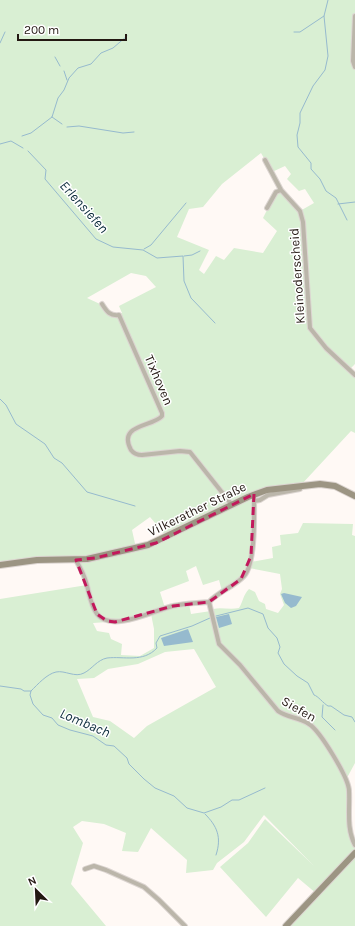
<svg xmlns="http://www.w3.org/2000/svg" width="355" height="926" viewBox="0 0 355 926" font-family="Karla,sans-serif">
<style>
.green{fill:#d9efd3;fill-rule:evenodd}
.water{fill:#96bace}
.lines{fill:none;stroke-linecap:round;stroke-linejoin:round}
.stream{stroke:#96bace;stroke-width:1}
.street-casing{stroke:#dcd5d1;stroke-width:6}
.secondary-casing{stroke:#dcd5d1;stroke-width:8}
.street{stroke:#bbb6aa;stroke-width:4}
.secondary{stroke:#9c9583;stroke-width:6}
.marked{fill:none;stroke:#c2185b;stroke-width:3;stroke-dasharray:8 5;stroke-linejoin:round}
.labels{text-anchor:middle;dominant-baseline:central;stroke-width:3;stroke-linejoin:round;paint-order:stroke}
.street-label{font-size:13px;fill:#231812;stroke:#fff}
.water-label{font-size:14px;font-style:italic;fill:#0d2d3d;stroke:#fff}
</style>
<rect width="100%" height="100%" fill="#fff9f5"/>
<path class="green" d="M0,0H355V364L349,370L355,375V433L351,431L301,485L254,494L251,562L273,558L272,547L281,545L280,535L298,533L303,523L353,524L352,535L355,536V763L348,776L346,777L348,830L355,846V926H286L317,894L298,878L266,917L220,867L248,843L265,819L314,866L264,815L244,842L217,863L213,870L186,873L187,860L151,828L138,852L122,851L126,833L104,824L82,821L73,827L83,843L71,884L106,926H0V599L87,585L76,560L0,565ZM261,153L272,172L285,166L291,174L287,179L299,191L305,189L314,203L300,211L279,190L274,196L263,218L277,231L263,253L234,248L224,260L216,256L204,274L199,270L209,250L177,237L189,209L203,207L222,184ZM131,273L146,276L156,287L119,306L122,313L112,317L100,304L87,298ZM150,517L167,537L136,548L132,530ZM196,566L203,585L219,580L222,591L246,574L249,568L280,574L282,589L280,594L284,605L278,613L266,609L265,604L259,601L255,592L249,589C243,595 243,602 239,608C229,610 222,607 213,609L215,617L213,618L211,611L191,614L189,604L165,608L160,592L189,581L186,571ZM151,614L154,629V648L140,656L121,655L122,644L111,639L109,633L97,631L93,623L122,621ZM194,649L216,687L147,726L134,738L110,721L93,717L77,679L94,678L108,669L138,664L165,652Z"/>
<path class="water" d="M284,593L302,597L296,606L291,608L285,603L281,594Z
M229,614L232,624L219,628L216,617Z
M188,629L193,642L164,646L161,638Z"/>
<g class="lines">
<path class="stream" d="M328,0L324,16L328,56L325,70L313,86L300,113V123L297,135L298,147L311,163V169L320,179L326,191L336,198L347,220
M294,32H300L324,16
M0,43L5,32
M55,57L60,66
M64,71L67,80
M52,117L62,124
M67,127L79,126L123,133L134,132
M22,136L31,133L52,117L58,98L64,90L69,78L78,68L91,64L101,53L113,48L127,36
M0,144L11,141L23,148
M28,151L46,170L45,179L96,239L113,247L143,250L157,258L183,256L184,281L191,298L215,323
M338,204L355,202
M144,249L151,245L186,203
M184,256L192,255L200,251
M0,399L6,405L16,424L45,444L54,458L62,463L87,492L135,506
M216,616L248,608L263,614L268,628L277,638L280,647L278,653L284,664L297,676L308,683L314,695C318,696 323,703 328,706H331L344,715L352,717L355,722
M0,686L21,689L24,691H31L30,695L33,704L43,715L52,718L58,725L70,730L93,736L106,745L114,746L127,758L129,764L144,779L155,788L174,796L187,808L204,813L221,807L232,800H239L265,788
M31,691C38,684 47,674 56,672C65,670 75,678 84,673C92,669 97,660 107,658C124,656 143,663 157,648L156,643L160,636L192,626L210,618
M323,705L322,717L335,730
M205,814C217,826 222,837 216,855"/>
<defs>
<path id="street" d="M355,16L353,61L355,67
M265,160L281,190L300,211L303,222L310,328L326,348L355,375
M267,208L276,192L281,190
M102,304C107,312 110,316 119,315L162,413V416C153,427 117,424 131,450C134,454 137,455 142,455L180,451L190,452L232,505
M254,501L260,500L268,495L300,489
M76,560C79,566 83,572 85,579C89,590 90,605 97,614C112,633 154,610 173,606C184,603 197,603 209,602C219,591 234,587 244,576C256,563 254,513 254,494
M209,602L219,644L240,665L278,711C288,718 299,717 309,724C320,731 349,778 349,791C350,809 346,828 355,845
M85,869L94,866L106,870L144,887L159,900L185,926"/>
<path id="secondary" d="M0,565L37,560L87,559L148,545L248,497L267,490L320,484L335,486L355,496
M286,926L355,853"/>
</defs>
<use href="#street" class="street-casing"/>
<use href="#secondary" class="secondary-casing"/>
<use href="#street" class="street"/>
<use href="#secondary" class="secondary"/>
</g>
<path class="marked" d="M254,494L251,556L241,579L209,602L173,606L115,622L107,621L97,614L76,560L95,558L156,543Z"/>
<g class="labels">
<g class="street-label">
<text transform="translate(297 276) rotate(-94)">Kleinoderscheid</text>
<text transform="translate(159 380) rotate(67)">Tixhoven</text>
<text transform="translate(197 509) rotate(-26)">Vilkerather Straße</text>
<text transform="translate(299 709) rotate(30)">Siefen</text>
</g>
<g class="water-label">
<text transform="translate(84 207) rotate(48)">Erlensiefen</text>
<text transform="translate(85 723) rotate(23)">Lombach</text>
</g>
</g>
<g transform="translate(36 890) rotate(336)" stroke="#ffffff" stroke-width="3" paint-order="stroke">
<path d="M0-3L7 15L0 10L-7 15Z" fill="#231812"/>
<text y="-6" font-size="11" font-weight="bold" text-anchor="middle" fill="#231812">N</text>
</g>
<path d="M18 34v6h108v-6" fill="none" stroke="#231812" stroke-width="2"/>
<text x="24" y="34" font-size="12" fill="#231812" stroke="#ffffff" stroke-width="3" paint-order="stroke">200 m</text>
</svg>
